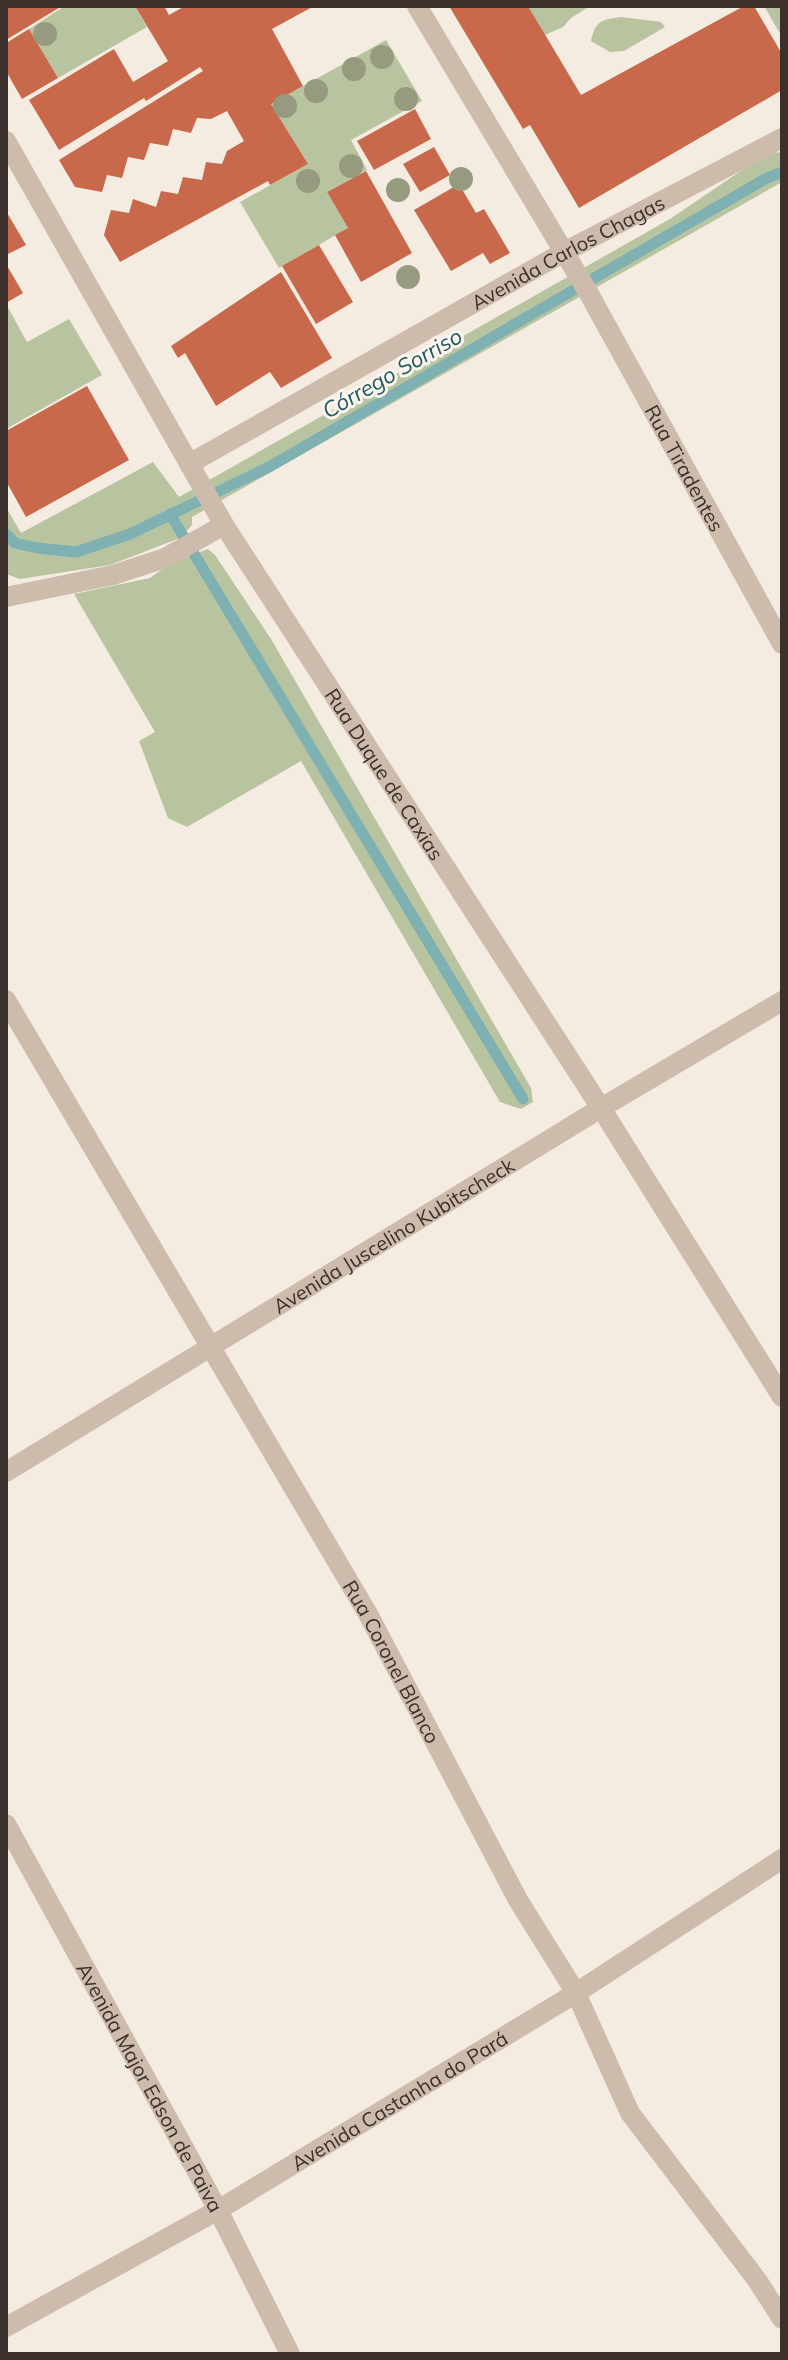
<svg xmlns="http://www.w3.org/2000/svg" width="788" height="2360" viewBox="0 0 788 2360" font-family="Mulish,sans-serif">
<style>
.green{fill:#b8c4a0}
.lines{fill:none;stroke-linecap:round;stroke-linejoin:round}
.stream{stroke:#7fb0b2;stroke-width:11}
.building{fill:#c8694b}
.minor{stroke:#cdbbac;stroke-width:20}
.tree{fill:#969b7f}
.labels{text-anchor:middle;dominant-baseline:central;stroke-width:6;stroke-linejoin:round;paint-order:stroke}
.street-label{font-size:20px;fill:#3b302b;stroke:#fbf5ee}
.water-label{font-size:22px;font-style:italic;fill:#1f5a5e;stroke:#fbf5ee}
</style>
<rect width="100%" height="100%" fill="#f4ebe1"/>
<path class="green" d="M65,6H135L147,27L58,78L29,29Z
M528,6H590L571,18L563,27L545,35Z
M764,6H782V37Z
M621,17L661,22L665,27L624,51L610,52L591,41C596,20 601,20 621,17Z
M386,40L422,101L351,140L367,170L327,192L348,228L279,268L240,202L308,164L271,104Z
M782,152V182L192,517V525L180,538L110,565L20,579L6,574V507L21,533L153,462L179,497L670,219L748,166L774,153Z
M6,304L27,342L69,319L102,375L6,429Z
M208,549L215,555L271,639L531,1088L533,1102L521,1109L500,1102L301,761L187,827L168,818L139,741L155,732L74,594L150,578L171,563Z"/>
<g class="lines">
<path class="stream" d="M170,514L523,1099
M6,534L15,543L37,548L76,552L130,534L269,467L765,179L782,172"/>
</g>
<path class="building" d="M6,6H62L6,40Z
M135,6H164L169,15L185,6H314L272,29L303,86L271,104L308,164L270,185L268,181L120,262L104,235L111,210L129,213L133,199L156,207L161,191L178,194L183,177L202,180L206,162L222,164L227,151L244,141L227,111L211,119L197,118L191,133L173,129L168,146L150,143L144,160L128,157L122,178L107,175L102,192L75,187L59,160L203,71L200,67L146,101L144,98L59,150L29,100L114,49L133,82L168,61Z
M449,6H528L581,95L744,6H754L782,54V90L579,208L530,125L523,129Z
M29,29L58,78L22,99L6,71V43Z
M415,109L431,139L374,170L357,141Z
M434,147L450,175L420,192L403,164Z
M366,171L412,253L361,282L335,235L348,228L327,192Z
M459,184L476,213L484,209L510,253L490,264L483,253L451,271L414,210Z
M6,211L26,245L6,255Z
M319,245L353,302L316,324L282,266Z
M6,264L23,293L6,303Z
M281,272L332,358L281,388L270,372L216,406L185,353L178,358L171,346Z
M87,386L129,460L26,517L6,481V431Z"/>
<g class="lines">
<g class="minor">
<path id="s1" d="M417,6L588,292L782,644"/>
<path id="s2" d="M6,141L224,525L601,1108L782,1397"/>
<path id="s3" d="M189,464L564,252L782,138"/>
<path d="M6,597L113,575L165,558L224,525"/>
<path id="s4" d="M6,1000L368,1614L518,1900L576,1993L630,2113L757,2280L782,2319"/>
<path id="s5" d="M6,1472L601,1108L782,1001"/>
<path id="s6" d="M6,1824L218,2210L290,2354"/>
<path id="s7" d="M6,2327L218,2210L576,1993L782,1859"/>
</g>
</g>
<g class="tree">
<circle cx="45" cy="34" r="12"/>
<circle cx="382" cy="57" r="12"/>
<circle cx="354" cy="69" r="12"/>
<circle cx="316" cy="91" r="12"/>
<circle cx="406" cy="99" r="12"/>
<circle cx="285" cy="106" r="12"/>
<circle cx="351" cy="166" r="12"/>
<circle cx="461" cy="179" r="12"/>
<circle cx="308" cy="181" r="12"/>
<circle cx="398" cy="190" r="12"/>
<circle cx="408" cy="277" r="12"/>
</g>
<g class="labels">
<g class="street-label">
<text stroke="none"><textPath href="#s3" startOffset="434">Avenida Carlos Chagas</textPath></text>
<text stroke="none"><textPath href="#s1" startOffset="534">Rua Tiradentes</textPath></text>
<text stroke="none"><textPath href="#s2" startOffset="738">Rua Duque de Caxias</textPath></text>
<text stroke="none"><textPath href="#s5" startOffset="454">Avenida Juscelino Kubitscheck</textPath></text>
<text stroke="none"><textPath href="#s4" startOffset="766">Rua Coronel Blanco</textPath></text>
<text stroke="none"><textPath href="#s6" startOffset="300">Avenida Major Edson de Paiva</textPath></text>
<text stroke="none"><textPath href="#s7" startOffset="454">Avenida Castanha do Pará</textPath></text>
</g>
<g class="water-label">
<text transform="translate(392 373) rotate(-30)">Córrego Sorriso</text>
</g>
</g>
<rect width="788" height="2360" fill="none" stroke="#3b302b" stroke-width="16"/>
</svg>
